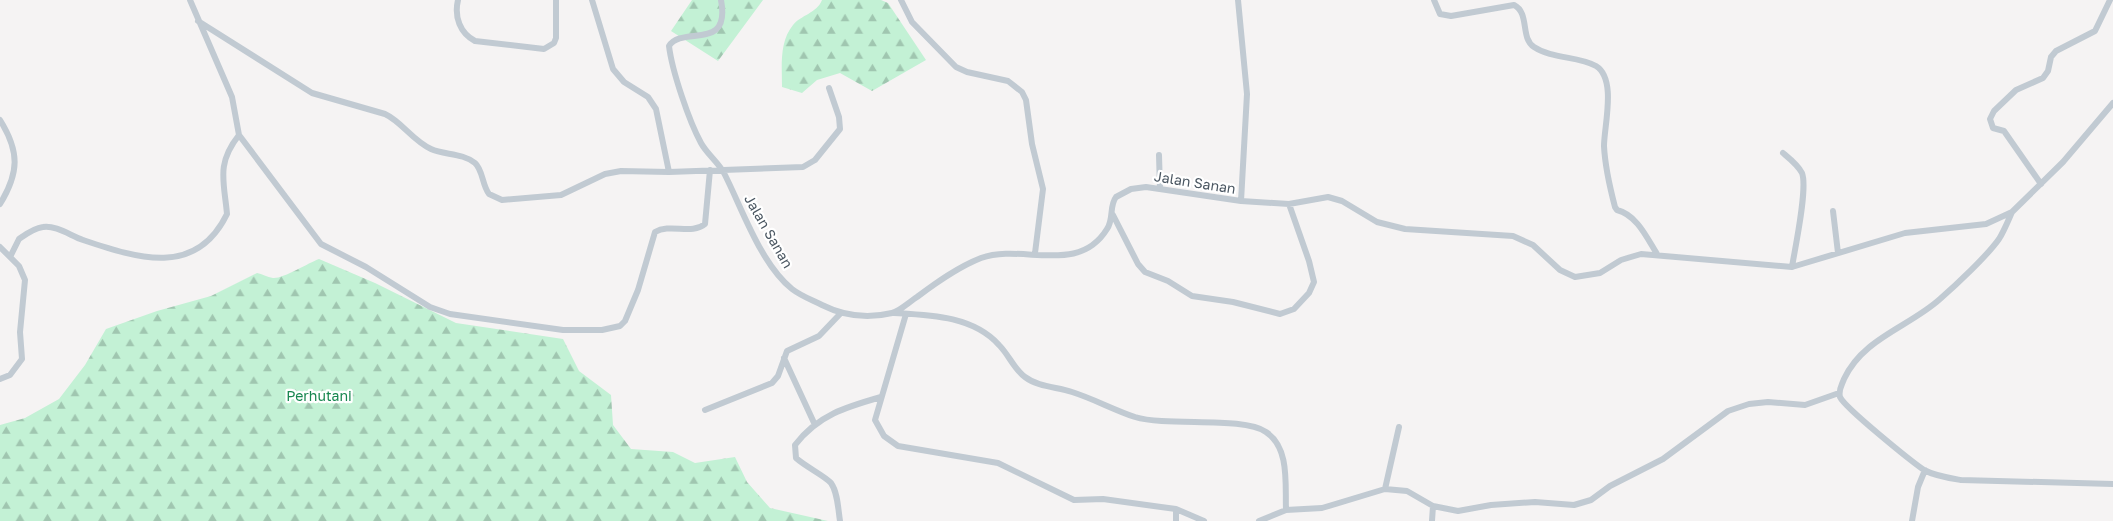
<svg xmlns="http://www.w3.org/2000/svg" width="2113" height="521" viewBox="0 0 2113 521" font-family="'Golos Text',sans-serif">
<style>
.forest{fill:url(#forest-firs)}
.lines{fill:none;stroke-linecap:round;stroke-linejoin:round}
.street{stroke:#c1cad2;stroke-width:6}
.labels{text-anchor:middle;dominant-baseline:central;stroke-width:4.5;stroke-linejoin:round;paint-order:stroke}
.street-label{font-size:14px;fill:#4a5661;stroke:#fff}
.park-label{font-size:14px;fill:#17864f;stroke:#fff}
</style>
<defs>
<pattern id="forest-firs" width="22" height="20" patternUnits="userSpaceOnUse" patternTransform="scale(1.25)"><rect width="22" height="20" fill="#c3f1d5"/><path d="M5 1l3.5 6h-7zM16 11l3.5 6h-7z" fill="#a0c6b0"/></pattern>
</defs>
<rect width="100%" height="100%" fill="#f5f3f3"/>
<path class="forest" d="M692,0H763L718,61L671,31Z
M822,0H881L888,3L926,60L872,91L840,73L817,80L802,93L782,87C782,67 779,42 793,25C801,15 817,13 822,0Z
M319,259L375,283L456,323L563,339L579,371L611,395L613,425L631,449L673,452L695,463L735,457L747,482L770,508L828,521H0V425L25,418L59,399L85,365L106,329L157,311L211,296L257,273C262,274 267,277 273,278C283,279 308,263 319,259Z"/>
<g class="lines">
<path class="street" d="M458,0C454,17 460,33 475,41L544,49L554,43L556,38V0
M592,0L613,69L624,82L648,97L656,109L669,172
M721,0C731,52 682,25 669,46C672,71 689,121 701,143C707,154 718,162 724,173C742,208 760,263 792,289C801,296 812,300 822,305C844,316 867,319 892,313C900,311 909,302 917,297C937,282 958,267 981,258C1023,243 1078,276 1107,229C1114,219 1109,206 1116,197L1131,189L1146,187L1241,201L1247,94L1238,0
M901,0L912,22L956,67L967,72L1008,81L1022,92L1026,100L1032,144L1043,189L1035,253
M1434,0L1440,14L1451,16L1514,5C1530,13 1520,38 1534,47C1552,59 1578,56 1596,66C1617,79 1604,126 1604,146C1605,166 1610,188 1615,207L1617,210C1637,215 1647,238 1657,254
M198,21L312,93L385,114C402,122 412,140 431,149C444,155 463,153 475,163C483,170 482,185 489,194L502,200L561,195L605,174L621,171L669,172L803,167L815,160L840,129L839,117L829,88
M0,120C20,152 19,173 0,204
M239,135L321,244L366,267L430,307L450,314L563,330H602L620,326L625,321L638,290L655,232C670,223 692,235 705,224L710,170
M1783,153C1789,158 1798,165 1802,173C1808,188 1795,248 1792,267
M1159,155L1160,189
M2041,184L2004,131L1993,128L1990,119L1994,111L2016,90L2043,78L2048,71L2051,57L2056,51L2095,31L2110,0
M1241,201L1289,204L1328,197L1342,201L1377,222L1405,229L1513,236L1533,245L1560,270L1575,277L1600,273L1621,260L1641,254L1792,267L1905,233L1986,224L2012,212L2063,162L2113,103
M1833,211L1838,253
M2012,212C2008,221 2004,231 1999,239C1987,256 1956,285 1940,299C1909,327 1863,338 1844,379C1842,385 1838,390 1840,397C1845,408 1911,461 1924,470C1935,476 1949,478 1961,480L2113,484
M1113,215L1138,264L1145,272L1168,281L1192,296L1233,302L1280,314L1294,309L1309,293L1314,282L1309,261L1289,204
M0,247L19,266L25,280L20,332L22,359L10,375L0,379
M10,257L19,239C26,234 34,228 43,227C56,225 71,236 83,240C137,258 196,278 227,214C224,181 216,164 239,135L232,97L190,0
M894,313C930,315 973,316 999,345C1009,355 1014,369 1025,377C1038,387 1057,387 1072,392C1094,399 1114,410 1135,417C1168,427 1243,416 1266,432C1290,448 1285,484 1286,510
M906,314L875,420L884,436L898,446L998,463L1074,500L1103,499L1161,507L1176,509L1204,521
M784,358L815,425
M705,410L772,383L778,376L787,351L819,336L840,314
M1385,489L1399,427
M840,521C838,509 838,493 831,483C825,476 806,467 796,458L795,445C818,415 846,407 881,397
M1176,521V509
M1259,521L1286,510L1322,508L1385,489L1407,491L1433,506L1458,511L1491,505L1535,502L1574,505L1591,500L1610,486L1663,459L1728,411L1749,404L1768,402L1805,405L1839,393
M1432,521L1433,506
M1912,521L1918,487L1925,470"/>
</g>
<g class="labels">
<g class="street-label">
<text transform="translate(1195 182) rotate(9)">Jalan Sanan</text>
<text transform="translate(769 231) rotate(60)">Jalan Sanan</text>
</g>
<g class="park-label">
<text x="319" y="395">Perhutani</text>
</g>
</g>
</svg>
